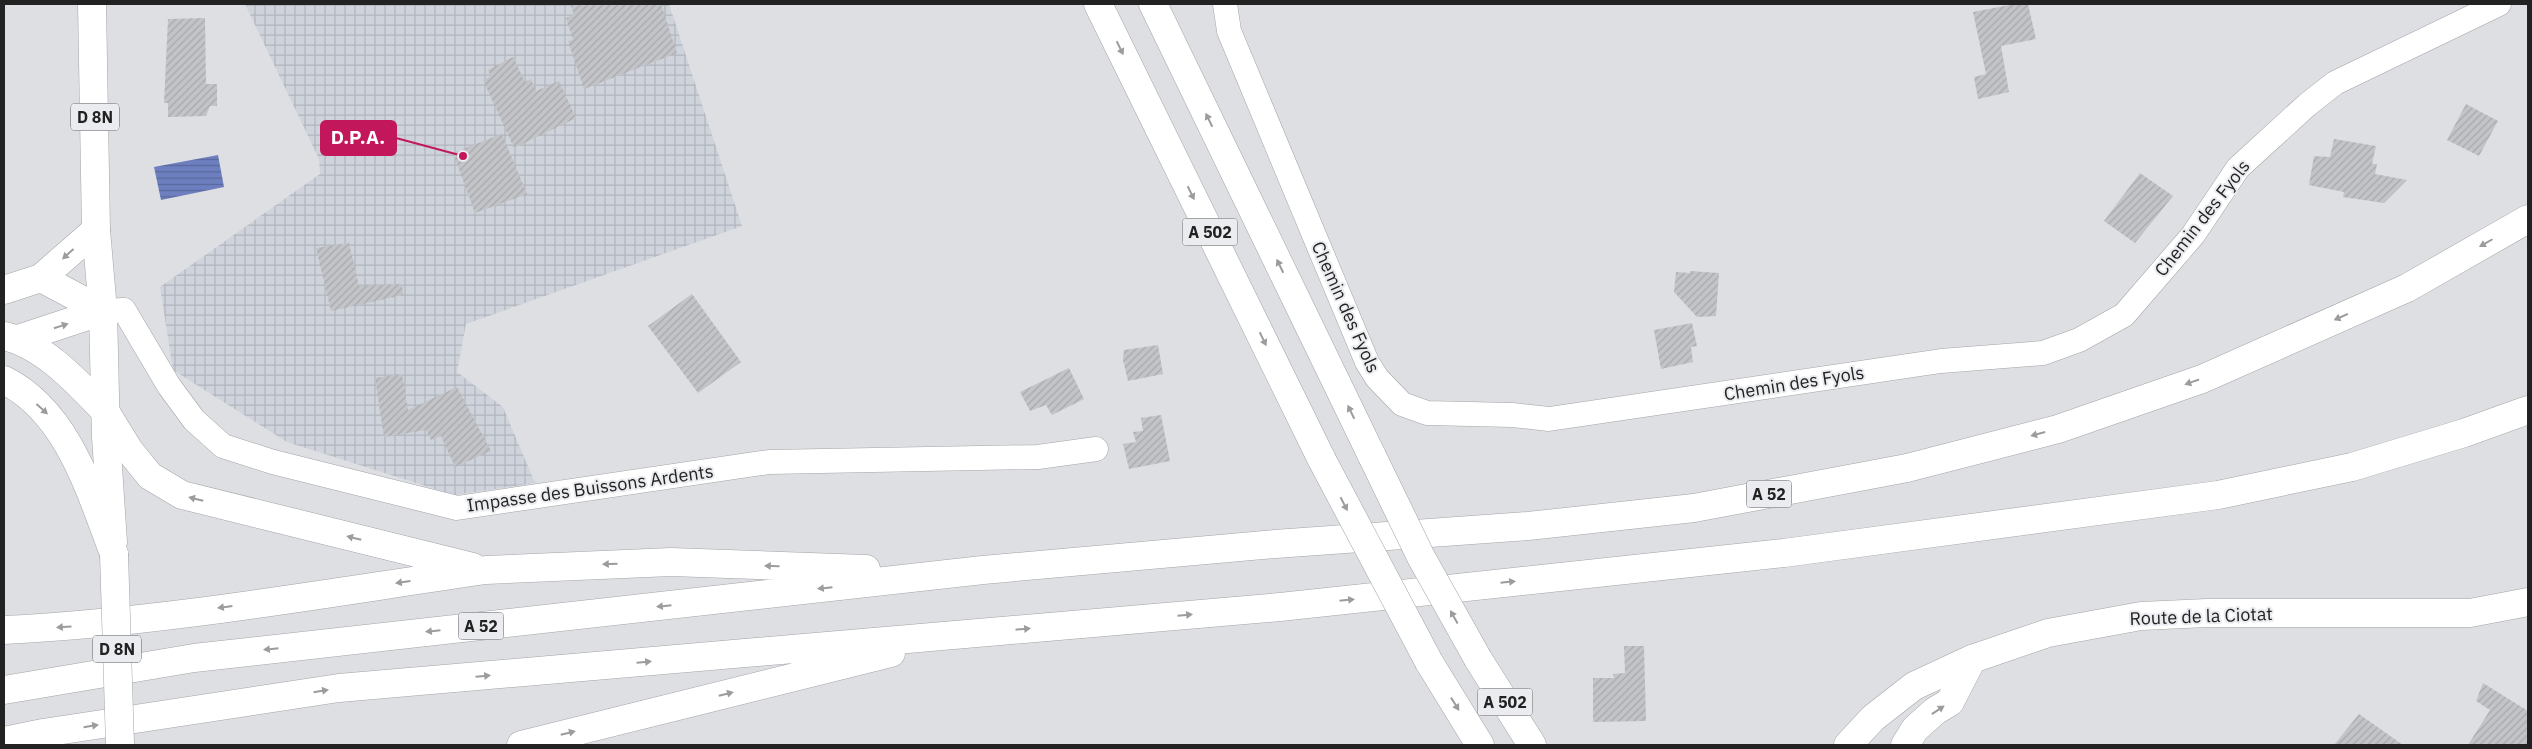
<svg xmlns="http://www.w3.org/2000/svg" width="2532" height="749" viewBox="0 0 2532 749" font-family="'IBM Plex Sans',sans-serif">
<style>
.industrial{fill:url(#industrial-grid)}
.water{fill:url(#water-rules)}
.building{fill:url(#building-hatch)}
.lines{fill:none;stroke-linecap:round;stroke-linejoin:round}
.minor-casing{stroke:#a3a4a7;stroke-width:25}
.secondary-casing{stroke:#a3a4a7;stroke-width:29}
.primary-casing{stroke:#a3a4a7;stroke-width:29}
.motorway-casing{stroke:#a3a4a7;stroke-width:29}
.minor{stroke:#fff;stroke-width:24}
.secondary{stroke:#fff;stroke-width:28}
.primary{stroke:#fff;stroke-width:28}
.motorway{stroke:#fff;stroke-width:28}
.primary-bridge-casing{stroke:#a3a4a7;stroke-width:29;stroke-linecap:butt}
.motorway-bridge-casing{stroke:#a3a4a7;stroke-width:29;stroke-linecap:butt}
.primary-bridge{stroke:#fff;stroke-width:28}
.motorway-bridge{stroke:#fff;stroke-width:28}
.oneway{fill:#9c9c9c}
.labels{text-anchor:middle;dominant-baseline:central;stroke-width:4;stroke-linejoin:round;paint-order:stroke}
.shield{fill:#ebecef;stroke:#5e5f60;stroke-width:1}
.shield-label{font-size:16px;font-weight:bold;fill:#222223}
.street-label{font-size:18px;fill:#222223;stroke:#ebecef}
.leader{fill:none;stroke:#c2185b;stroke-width:2}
.callout-dot{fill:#c2185b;stroke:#ebecef;stroke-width:2}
.callout{fill:#c2185b;stroke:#c2185b;stroke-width:2}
.callout-label{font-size:19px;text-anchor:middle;font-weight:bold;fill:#fff}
</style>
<defs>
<pattern id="industrial-grid" width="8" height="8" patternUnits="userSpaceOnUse" patternTransform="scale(1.25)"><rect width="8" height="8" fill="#cfd3dc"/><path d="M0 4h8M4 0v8" fill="none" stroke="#b1b5bc"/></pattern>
<pattern id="water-rules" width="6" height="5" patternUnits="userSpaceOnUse" patternTransform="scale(1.25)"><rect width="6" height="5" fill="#6d7fbf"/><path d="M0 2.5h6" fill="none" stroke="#59689b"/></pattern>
<pattern id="building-hatch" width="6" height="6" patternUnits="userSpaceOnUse" patternTransform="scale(1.25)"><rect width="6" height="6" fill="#c3c4c7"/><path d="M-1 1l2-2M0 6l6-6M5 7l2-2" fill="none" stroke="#a7a8ab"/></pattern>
</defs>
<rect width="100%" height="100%" fill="#dedfe2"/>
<path class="industrial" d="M245,4H669L742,226L466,324L457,372L503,407L535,483L454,495L287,442L173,370L160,287L320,174L319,159Z"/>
<path class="water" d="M218,155L224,187L161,200L154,167Z"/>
<path class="building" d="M570,4H661L677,53L584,89L568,41L573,40L566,18L574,15Z
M2015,4H2028L2036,39L2001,46L2009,92L1978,99L1974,77L1986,74L1973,12Z
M205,18L206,84H217V106H210L206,116L168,117V103H164L168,19Z
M513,57L525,82L531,79L536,91L559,81L576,118L514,148L483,80L491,76L488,70Z
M2466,104L2498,121L2479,156L2447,140Z
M502,134L527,194L475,213L453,153Z
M2334,139L2376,146L2372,164H2377L2375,174L2407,180L2384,203L2343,197L2344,192L2309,185L2314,156L2330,157Z
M2140,173L2173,196L2135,243L2104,221Z
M349,243L359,286L402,284L403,295L331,311L316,248Z
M1690,271L1719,273L1716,316L1697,317L1674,292L1676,272L1690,273Z
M692,294L741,362L698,393L648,326Z
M1692,323L1697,346L1691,347L1693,362L1661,369L1654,330Z
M1158,345L1163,374L1128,381L1123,360L1124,350Z
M1069,368L1084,399L1052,415L1046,405L1030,411L1020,392Z
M402,374L408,410L457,387L491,451L455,467L441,436L431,440L426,430L384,437L375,378Z
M1161,415L1170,461L1129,469L1123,444L1136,442L1133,432L1143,431L1141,418Z
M1624,646H1644L1646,721L1593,722V678H1614L1613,674L1625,673Z
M2483,683L2528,711V745H2468L2490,710L2476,701Z
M2359,714L2403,745H2334Z"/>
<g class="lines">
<defs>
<path id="minor" d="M1225,4L1229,31L1367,362L1377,378L1402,404L1427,413L1512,415L1549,419L1941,361L2043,353L2079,340L2124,315L2193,235L2238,168L2307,105L2335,83L2499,4
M103,311L124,310L169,386L194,420L223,446L273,462L457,508L769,462L1038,457L1096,449"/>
<path id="secondary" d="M41,278L103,311
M4,290L41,278L96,230
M4,336C44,345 77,382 105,411
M18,339L103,311
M1848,745L1873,718L1914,686L1972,659L2048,633L2141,616L2207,613H2470L2528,602"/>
<path id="primary" d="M92,4L96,230L103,311L106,437L113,542"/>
<path id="motorway" d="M1098,4L1322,460
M1153,4L1372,456
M4,380C68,412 90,491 114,554
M105,411L129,450L150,476L182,495L473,567
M4,630C165,622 326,593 486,570L671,562L866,569
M1478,659L1532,745
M1429,662L1480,745
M4,690L194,658L983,570L1275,544L1528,526L1694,508L1907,468L2058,429L2202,379L2407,288L2528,219
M4,741L43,733L339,688L1280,607L1784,553L2218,495L2352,467L2464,433L2528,410
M521,745L891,653
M1905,745L1915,729L1935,711L1950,702L1972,659"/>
</defs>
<use href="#minor" class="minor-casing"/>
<use href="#secondary" class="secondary-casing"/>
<use href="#primary" class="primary-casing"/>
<use href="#motorway" class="motorway-casing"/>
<use href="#minor" class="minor"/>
<use href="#secondary" class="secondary"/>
<use href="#primary" class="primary"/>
<use href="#motorway" class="motorway"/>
<defs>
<path id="primary-bridge" d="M114,554L120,745"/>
<path id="motorway-bridge" d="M1372,456L1421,557L1478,659
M1322,460L1429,662"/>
</defs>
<use href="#primary-bridge" class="primary-bridge-casing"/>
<use href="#motorway-bridge" class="motorway-bridge-casing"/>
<use href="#primary-bridge" class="primary-bridge"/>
<use href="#motorway-bridge" class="motorway-bridge"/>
</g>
<defs><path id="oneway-solid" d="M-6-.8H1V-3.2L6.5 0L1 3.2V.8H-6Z" transform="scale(1.25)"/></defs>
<g class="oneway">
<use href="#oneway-solid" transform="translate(1120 48) rotate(64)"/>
<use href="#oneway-solid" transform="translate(1209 120) rotate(-116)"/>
<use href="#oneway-solid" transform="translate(1191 193) rotate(64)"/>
<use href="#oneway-solid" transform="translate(2486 243) rotate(150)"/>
<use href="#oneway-solid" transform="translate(68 254) rotate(138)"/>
<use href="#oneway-solid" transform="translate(1280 266) rotate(-116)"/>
<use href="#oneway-solid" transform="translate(2341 317) rotate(156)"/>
<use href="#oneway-solid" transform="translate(61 326) rotate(-18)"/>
<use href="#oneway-solid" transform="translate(1263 339) rotate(64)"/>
<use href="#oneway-solid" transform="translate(2192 382) rotate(161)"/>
<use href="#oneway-solid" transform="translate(42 409) rotate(42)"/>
<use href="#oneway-solid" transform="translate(1351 412) rotate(-116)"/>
<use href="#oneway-solid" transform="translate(2038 434) rotate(165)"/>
<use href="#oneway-solid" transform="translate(196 499) rotate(-166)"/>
<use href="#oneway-solid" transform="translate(1344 504) rotate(63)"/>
<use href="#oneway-solid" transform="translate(354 538) rotate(-166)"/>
<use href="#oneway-solid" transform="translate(610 564) rotate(178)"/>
<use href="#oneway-solid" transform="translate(772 566) rotate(-178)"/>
<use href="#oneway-solid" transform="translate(403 582) rotate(172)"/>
<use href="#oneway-solid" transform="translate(1508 582) rotate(-6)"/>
<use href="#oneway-solid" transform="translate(825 588) rotate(174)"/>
<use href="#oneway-solid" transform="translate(1347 600) rotate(-6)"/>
<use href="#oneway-solid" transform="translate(664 606) rotate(174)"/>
<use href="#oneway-solid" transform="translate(225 607) rotate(173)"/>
<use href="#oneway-solid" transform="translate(1185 615) rotate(-5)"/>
<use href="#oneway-solid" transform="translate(1454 617) rotate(-119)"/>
<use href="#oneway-solid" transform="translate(64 627) rotate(176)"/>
<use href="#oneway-solid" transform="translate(1023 629) rotate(-5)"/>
<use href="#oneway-solid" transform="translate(433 631) rotate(174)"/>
<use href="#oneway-solid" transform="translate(271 649) rotate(174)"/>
<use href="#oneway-solid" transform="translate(644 662) rotate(-5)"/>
<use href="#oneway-solid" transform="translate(483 676) rotate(-5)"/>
<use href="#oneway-solid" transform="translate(321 691) rotate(-9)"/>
<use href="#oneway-solid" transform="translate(726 694) rotate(-14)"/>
<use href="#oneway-solid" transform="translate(1455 704) rotate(58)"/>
<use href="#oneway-solid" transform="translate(1938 710) rotate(-34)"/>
<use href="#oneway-solid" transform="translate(91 726) rotate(-9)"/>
<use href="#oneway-solid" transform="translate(568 733) rotate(-14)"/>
</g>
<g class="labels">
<g class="shield">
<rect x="71" y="103.5" width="48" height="27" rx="4"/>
<rect x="1182.5" y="218.5" width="55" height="27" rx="4"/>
<rect x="1746.5" y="480.5" width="45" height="27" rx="4"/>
<rect x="458.5" y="612.5" width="45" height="27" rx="4"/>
<rect x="93" y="635.5" width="48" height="27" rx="4"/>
<rect x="1477.5" y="688.5" width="55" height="27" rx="4"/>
</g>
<g class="shield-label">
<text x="95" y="117">D 8N</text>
<text x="1210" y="232">A 502</text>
<text x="1769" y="494">A 52</text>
<text x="481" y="626">A 52</text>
<text x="117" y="649">D 8N</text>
<text x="1505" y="702">A 502</text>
</g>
<g class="street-label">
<text transform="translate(2202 218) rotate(-52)">Chemin des Fyols</text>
<text transform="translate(1346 307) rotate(66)">Chemin des Fyols</text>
<text transform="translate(1794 383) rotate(-9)">Chemin des Fyols</text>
<text transform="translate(590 488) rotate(-8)">Impasse des Buissons Ardents</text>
<text transform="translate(2201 616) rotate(-2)">Route de la Ciotat</text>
</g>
</g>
<path class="leader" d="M463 156L396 138"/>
<circle class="callout-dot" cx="463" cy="156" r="5"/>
<rect class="callout" x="321" y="121" width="75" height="34" rx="5"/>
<g class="callout-label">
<text x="358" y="144">D.P.A.</text>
</g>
<rect width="2532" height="749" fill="none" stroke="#222223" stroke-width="10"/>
</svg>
